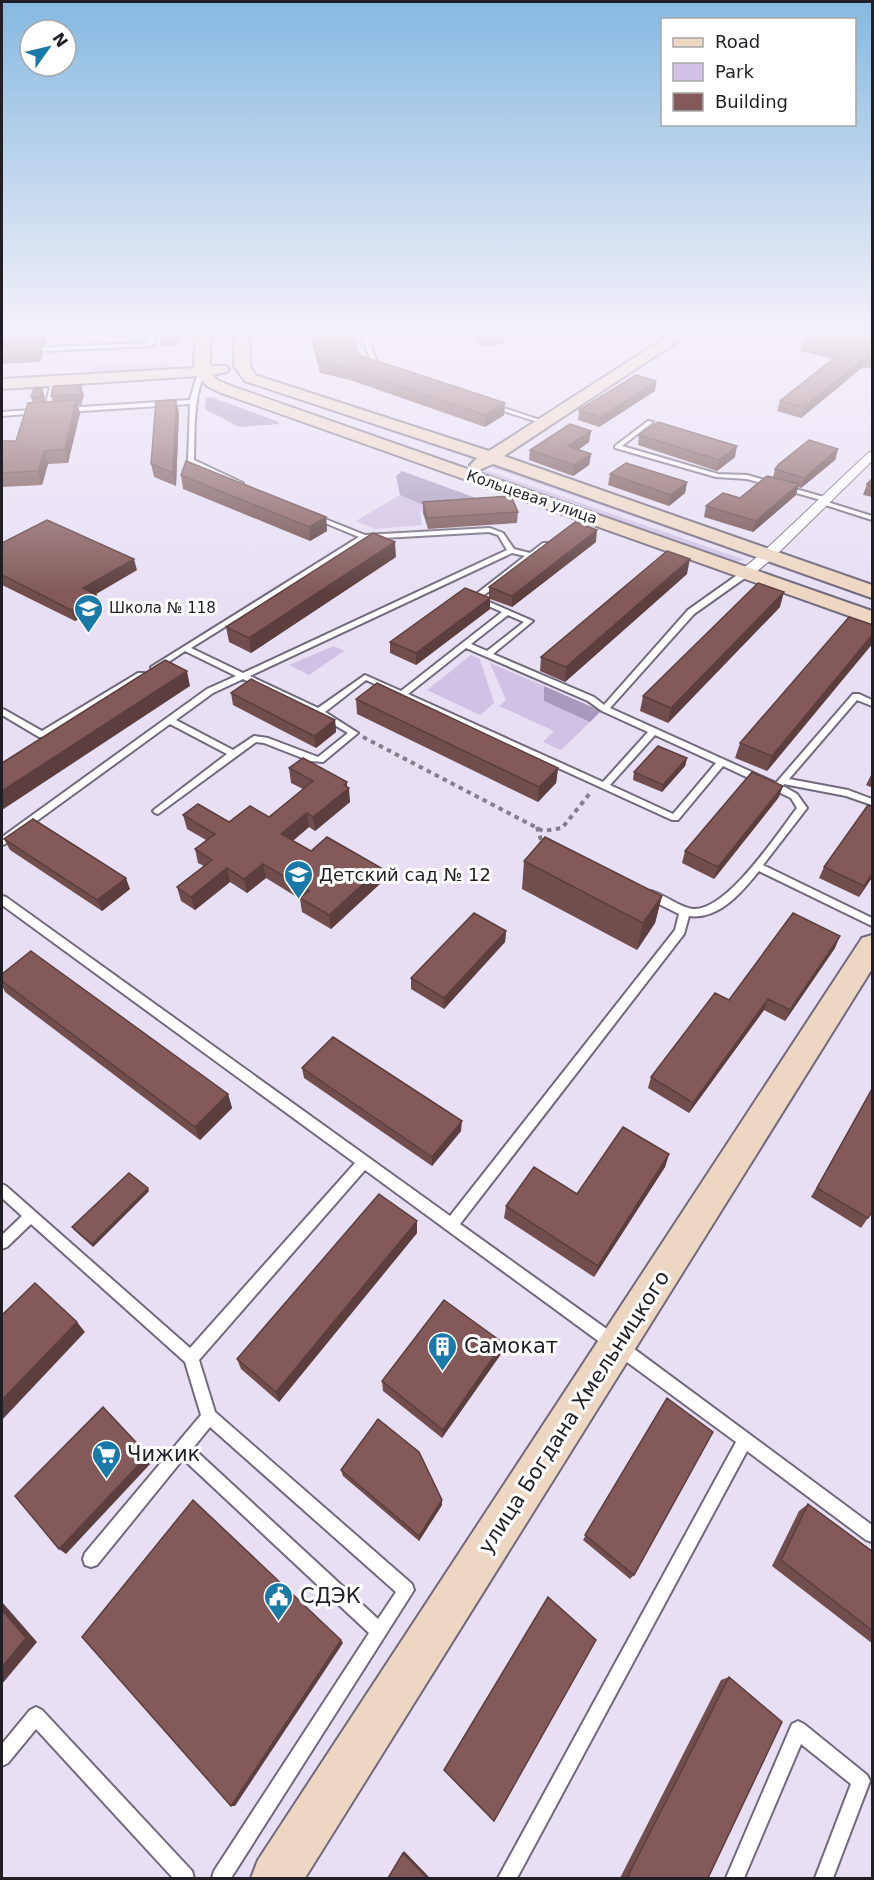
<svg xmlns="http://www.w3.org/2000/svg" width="874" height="1880" viewBox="0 0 874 1880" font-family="'DejaVu Sans',sans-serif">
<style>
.green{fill:#d0c1e5}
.forest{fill:#a899bd}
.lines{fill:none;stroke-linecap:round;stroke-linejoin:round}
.lane-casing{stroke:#71697c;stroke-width:4}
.street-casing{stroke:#71697c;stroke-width:2}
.secondary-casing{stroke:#71697c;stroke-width:4}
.path{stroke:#837d8c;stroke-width:4;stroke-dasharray:4.5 4.5;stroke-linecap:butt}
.lane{fill:#fff;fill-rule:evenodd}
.street{fill:#fff;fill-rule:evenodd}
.secondary{fill:#eed7c2;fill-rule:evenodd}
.wall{fill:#714d4d}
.shaded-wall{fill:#5c3e3e}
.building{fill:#835959;stroke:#5c3e3e;stroke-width:1.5}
.labels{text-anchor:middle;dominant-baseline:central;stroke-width:6;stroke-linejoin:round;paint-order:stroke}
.far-street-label{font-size:15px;fill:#211e26;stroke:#fff}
.far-poi-label{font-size:15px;fill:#211e26;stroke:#fff;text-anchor:start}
.poi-label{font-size:18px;fill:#211e26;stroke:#fff;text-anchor:start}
.near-poi-label{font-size:21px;fill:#211e26;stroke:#fff;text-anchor:start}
.near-street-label{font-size:21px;fill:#211e26;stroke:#fff}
</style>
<rect width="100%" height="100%" fill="#e8dff5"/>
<path class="green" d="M170,363V367L90,372L91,367Z
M490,464L750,554V557L485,465Z
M480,468L745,560L733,562L483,474L477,470Z
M400,495L437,511L420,512L422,525L375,529L356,521Z
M334,646L344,651L309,675L289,665Z
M471,655L480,659L494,703L480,715L427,690Z
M490,663L544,686V701L590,722L561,750L543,742L554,731L499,706L506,700Z"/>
<path class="forest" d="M211,397L279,422V424L239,427L205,409L206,398Z
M402,471L498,506L437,511L400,495L396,476Z
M544,686L601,711L590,722L544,701Z"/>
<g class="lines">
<defs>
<path id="lane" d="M149,329H155L154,344L151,346L2,353V349L148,343Z
M359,329H365L376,360L384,367V369H380L371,361Z
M200,370L205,371C193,400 195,429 194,460L243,483V485H239L188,461L190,404L66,412L63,410L66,408L190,400L195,382Z
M54,380L57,382L50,412L2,416V412L45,409L51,382Z
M491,405H495L549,423L544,424L491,407Z
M648,421L653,422L622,446L718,474L747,475L827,498V500L824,501L872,516V520L819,503V501L821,500L747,479L716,477L615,448V446Z
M315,515L365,535L490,528L503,533L514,549L530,553L543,543H549V547L480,598L533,621L493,654L594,697L604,705L688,610L743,571H749V575L694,614L610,708L776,783L853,694H859L872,700V706L857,700L789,779L848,790L872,799V805L846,796L784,784L783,786L797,794L807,808L763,865L872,918V926L759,871C742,892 719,920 689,916L684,934L460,1224L622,1340L872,1525V1542L866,1540L747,1451L517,1878H498L736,1442L365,1170L199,1360L215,1412L412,1584L414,1590L231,1878H212L214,1871L369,1633L183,1459L97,1565L91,1567L85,1565L83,1559L85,1553L201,1415L185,1362L31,1224L7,1247L2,1249V1235L22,1216L2,1198V1184L6,1186L190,1348L355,1163L2,905V896L6,897L450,1216L675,930L679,914L645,897L644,894L645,891C659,889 676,907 693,909C727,911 777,834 797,808L791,798L723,766L678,820H672L366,680L325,712L358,733L323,762L310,761L264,743L256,742L158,814L155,813L153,811L155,809L227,754L170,724L5,844L2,845V837L207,689L236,676L185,651L158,669H152L151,667L359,537L313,518L312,517ZM489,532L498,535L507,550L243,673L191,648L366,539ZM512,553L525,556L471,598L502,612L401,691L365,675L318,708L250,676ZM508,615L524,622L487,651L471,644ZM466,648L588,701L602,711L648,732L603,782L408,694ZM243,679L316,714L348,733L318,757L268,738L254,736L233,750L176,720L213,693ZM655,735L716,763L673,814L610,785ZM210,1427L396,1592L378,1619L193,1448Z
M138,673H144L145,675L45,737H39L2,715V709L5,710L42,731Z
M36,1707L42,1710L192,1871L194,1878H173L36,1729L8,1763L2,1766V1744L30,1710Z
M798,1721L804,1724L867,1775L870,1781L833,1878H815L851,1784L801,1744L744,1878H726L792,1724Z"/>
<path id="street" d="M872,451V461L772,559L751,576H741L739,573L741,570L762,553L868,453Z"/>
<path id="secondary" d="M196,329H210V366H226L229,369L226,372L213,375L217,380L231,386L872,611V624L219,392L207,386L198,376L2,389V379L194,368Z
M235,329H249L250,366L255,375L489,451L679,329H696L504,456L872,585V598L493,464L479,470L473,469L470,465L477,458L245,381L234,366Z
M872,935V969L305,1878H251L258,1860L862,938Z"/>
</defs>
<use href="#lane" class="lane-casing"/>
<use href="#street" class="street-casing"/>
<use href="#secondary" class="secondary-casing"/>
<path class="path" d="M363,737L543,831L562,828L591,792
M537,827L541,840"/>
<use href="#lane" class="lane"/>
<use href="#street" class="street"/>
<use href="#secondary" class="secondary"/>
</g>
<path class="wall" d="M2,329H49L45,345H40L43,353L40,362L2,364Z
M161,329H180L179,345L162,346L160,338Z
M255,329H274V337L256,338Z
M310,329H350L359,355L505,403L504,415L485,427L350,380L320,373L310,337Z
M472,329H501L504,335L503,344L479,346Z
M702,329H735L722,338L702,332Z
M873,329V369L863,367L801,418L777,411L780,401L833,359L800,351L803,341Z
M656,381L655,391L599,427L578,420L579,410Z
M34,389L45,398L44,402L52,401L51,396L84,395L81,405H77L80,413L68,463L48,464L42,485L2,487V441H16L33,403L31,397Z
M179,412L176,486L154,477L151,464Z
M591,431L589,442L578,450L591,454L589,465L573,476L529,460L530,450Z
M639,435L735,457L717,471L638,445Z
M838,449L835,460L801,488L798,487L796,495L753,532L704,517L706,506L740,498L773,477L775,469Z
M610,474L687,482L685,493L669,506L608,485Z
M181,475L326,517L327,531L310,541L183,489Z
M873,478V497L863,495L867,484Z
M423,502L518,512L517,523L428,529L423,513Z
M596,542L512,607L490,599V609L416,665L390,653V642L489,597V587Z
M2,543L137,570L95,594L100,606L75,621L2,585Z
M396,557L251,653L229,642L226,627Z
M687,574L565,682L540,671L541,657Z
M780,607L668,723L640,711L643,696Z
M873,625V643L767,771L735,758L740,743Z
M231,693L335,720L336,732L316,748L233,705Z
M356,699L558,768L556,783L538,802L357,714Z
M687,758L685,766L662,792L633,780L634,772Z
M289,768L347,786L350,802L315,831L309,827L293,841L311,851L382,882L331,929L302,912L300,899L266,878L247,893L230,882L195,910L181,901L177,887L204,866L198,863L195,849L206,840L187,829L183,815L229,822L269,817L303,789L291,783Z
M873,771V788L866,785Z
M779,797L714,879L682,863L685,851Z
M873,807V876L859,897L819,878L824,867Z
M4,839L130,889L102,911L10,850Z
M524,861L662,896L655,923L637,950L522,889Z
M506,931L505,942L444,1009L411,989V978Z
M835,948L785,1021L764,1010L689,1113L648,1088L651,1077L729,1000Z
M2,974L228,1094L232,1108L200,1140L5,992L2,985Z
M302,1068L461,1131L432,1166L304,1078Z
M872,1089L868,1218L861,1228L811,1197Z
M669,1154L665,1167L594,1277L504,1218L506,1206L577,1194Z
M149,1191L93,1247L74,1230L72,1227Z
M417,1221V1233L279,1402L241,1369L237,1359Z
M503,1343L501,1354L442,1438L383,1391L382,1381Z
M667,1398L634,1575L630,1579L583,1540Z
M341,1470L442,1505L419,1541L343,1476Z
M808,1504L873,1552V1644L772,1566L799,1511Z
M729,1677L708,1878H620L721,1680Z"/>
<path class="shaded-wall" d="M44,329H49L45,345L42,335Z
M178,329H180L179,345L177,337Z
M724,329H735L722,338Z
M40,344L43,353L40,362L38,353Z
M866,357L863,367L801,418L804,407Z
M656,381L655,391L599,427L600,417Z
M81,385L84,395L81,405L79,395Z
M42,388L45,398L43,407L40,397Z
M76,400L80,413L68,463L65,449Z
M176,400L179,412L176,486L173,473Z
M505,403L504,415L485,427V415Z
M591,431L589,442L567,457L568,446Z
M737,446L735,457L717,471L719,460Z
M838,449L835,460L801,488L804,478Z
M44,451L48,464L42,485L38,471Z
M591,454L589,465L573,476L574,465Z
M687,482L685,493L669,506L671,495Z
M799,484L796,495L753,532L756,521Z
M326,517L327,531L310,541L309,527Z
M597,530L596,542L512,607V596Z
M395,542L396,557L251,653L249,638Z
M134,559L137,570L86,600L83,588Z
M690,559L687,574L565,682L566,667Z
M784,592L780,607L668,723L671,708Z
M96,595L100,606L75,621L71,610Z
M490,598V609L416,665V653Z
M873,634V643L767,771L772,756Z
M187,671L190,686L2,810V791Z
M335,720L336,732L316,748L314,736Z
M687,758L685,766L662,792L663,785Z
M558,768L556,783L538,802L539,787Z
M347,782V789L349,788L350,802L315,831L313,817Z
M783,786L779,797L714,879L718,867Z
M307,813L309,827L283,848L281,834Z
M263,864L266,878L247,893L244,879Z
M227,868L230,882L195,910L191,897Z
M381,868L382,882L331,929L329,915Z
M873,873V876L859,897L864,886Z
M126,878L130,889L102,911L97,900Z
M662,896L655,923L637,950L643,923Z
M506,931L505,942L444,1009V998Z
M840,936L835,948L785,1021L790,1010Z
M768,999L764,1010L689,1113L693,1103Z
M228,1094L232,1108L200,1140L195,1127Z
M462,1121L461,1131L432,1166V1157Z
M669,1154L665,1167L594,1277L598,1266Z
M148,1188L149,1191L93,1247L92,1244Z
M417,1221V1233L279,1402L276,1392Z
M77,1322L85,1332L2,1420V1400Z
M503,1343L501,1354L442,1438L443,1430Z
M148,1455L153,1461L66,1554L59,1549Z
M442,1500V1505L419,1541V1536Z
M2,1602L37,1642L2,1684Z
M341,1640L343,1643L235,1806H231Z
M404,1851L430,1878H427L403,1853Z"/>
<path class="building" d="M2,329H44L42,335L2,337Z
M161,329H178L177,337L160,338Z
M255,329H273V331L255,332Z
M310,329H350L359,355L505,403L485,415L349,368L319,361Z
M476,329H501L504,335L479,336Z
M818,329H873V358L866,357L804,407L780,401L843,351L803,341Z
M40,344L38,353L2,354V345Z
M636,375L656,381L600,417L579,410Z
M81,385L79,395L51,396L53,386Z
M42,388L40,397H31L34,389Z
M76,400L65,449L44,451L38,471L2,473V441H16L28,403Z
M176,400L173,473L151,464L156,401Z
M658,422L737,446L719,460L639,435Z
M570,424L591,431L568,446L591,454L574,465L530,450Z
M809,440L838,449L804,478L775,469L779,464Z
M186,461L326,517L309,527L181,475Z
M626,463L687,482L671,495L610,474Z
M767,476L799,484L756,521L706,506L723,493L740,498Z
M873,478V486L867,484Z
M511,496L518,512L427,518L423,502Z
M47,520L134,559L83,588L96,595L71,610L2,575V543Z
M575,522L597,530L512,596L489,587Z
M373,533L395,542L249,638L226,627Z
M667,551L690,559L566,667L541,657Z
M758,583L784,592L671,708L643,696Z
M465,588L490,598L416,653L390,642Z
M849,617L873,625V634L772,756L740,743Z
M165,660L187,671L2,791V763Z
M251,679L335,720L314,736L231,693Z
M377,683L558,768L539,787L356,699Z
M658,746L687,758L663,785L634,772Z
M303,758L347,782L344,785L349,788L313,817L307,813L281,834L311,851L327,837L381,868L329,915L300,898L309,891L263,864L244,879L227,868L191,897L177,887L212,860L195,849L215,834L183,815L198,804L229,822L250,806L269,817L313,781L289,768Z
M752,772L783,786L718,867L685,851Z
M868,805L873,807V873L864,886L824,867Z
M33,819L126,878L97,900L4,839Z
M545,837L662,896L643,923L524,861Z
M474,913L506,931L444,998L411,978Z
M793,913L840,936L790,1010L768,999L693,1103L651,1077L715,993L729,1000Z
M31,951L228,1094L195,1127L2,981V974Z
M333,1037L462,1121L432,1157L302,1068Z
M872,1089L873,1090V1210L868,1218L817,1188Z
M623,1127L669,1154L598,1266L506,1206L534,1167L577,1194Z
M129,1173L148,1188L92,1244L72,1227Z
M379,1194L417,1221L276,1392L237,1359Z
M35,1283L77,1322L2,1400V1315Z
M444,1300L503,1343L443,1430L382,1381Z
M667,1398L713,1432L634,1575L585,1535Z
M103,1407L148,1455L59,1549L15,1496Z
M378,1419L419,1452L442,1500L419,1536L341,1470Z
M193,1500L341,1640L231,1806L82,1637Z
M808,1504L873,1552V1631L781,1560Z
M548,1597L596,1640L494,1821L444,1770Z
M2,1610L26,1638L2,1667Z
M729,1677L782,1722L708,1878H627Z
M403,1853L427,1878H388Z"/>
<linearGradient id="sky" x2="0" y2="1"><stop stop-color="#85b9e0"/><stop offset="0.56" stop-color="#f5f1fa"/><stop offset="1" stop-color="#f5f1fa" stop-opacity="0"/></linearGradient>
<rect width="874" height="592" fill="url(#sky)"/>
<defs>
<symbol id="school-pin" viewBox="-11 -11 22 30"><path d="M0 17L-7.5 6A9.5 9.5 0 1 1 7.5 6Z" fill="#1a79a6" stroke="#fff"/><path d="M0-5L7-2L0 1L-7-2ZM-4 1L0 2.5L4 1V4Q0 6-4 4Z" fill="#fff"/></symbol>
<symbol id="building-pin" viewBox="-11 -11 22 30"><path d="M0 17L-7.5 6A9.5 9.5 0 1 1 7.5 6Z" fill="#1a79a6" stroke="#fff"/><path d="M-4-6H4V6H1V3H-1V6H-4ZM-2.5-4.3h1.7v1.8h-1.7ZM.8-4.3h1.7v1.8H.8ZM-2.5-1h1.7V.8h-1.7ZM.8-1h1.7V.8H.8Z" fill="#fff"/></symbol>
<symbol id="supermarket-pin" viewBox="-11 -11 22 30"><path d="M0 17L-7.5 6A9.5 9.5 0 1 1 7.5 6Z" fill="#1a79a6" stroke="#fff"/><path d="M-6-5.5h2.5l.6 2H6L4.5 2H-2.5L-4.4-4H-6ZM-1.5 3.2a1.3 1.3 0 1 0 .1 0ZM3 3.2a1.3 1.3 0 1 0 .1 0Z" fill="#fff"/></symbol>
<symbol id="civic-pin" viewBox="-11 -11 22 30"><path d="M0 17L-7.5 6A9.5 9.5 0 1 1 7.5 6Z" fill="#1a79a6" stroke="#fff"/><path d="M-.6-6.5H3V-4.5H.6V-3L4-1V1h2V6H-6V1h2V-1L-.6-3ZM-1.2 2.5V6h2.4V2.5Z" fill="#fff"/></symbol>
</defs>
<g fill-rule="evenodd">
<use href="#school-pin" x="72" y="592" width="33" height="45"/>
<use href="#school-pin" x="282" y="858" width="33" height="45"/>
<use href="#building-pin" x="426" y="1330" width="33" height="45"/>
<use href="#supermarket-pin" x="90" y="1438" width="33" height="45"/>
<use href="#civic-pin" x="262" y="1580" width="33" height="45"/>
</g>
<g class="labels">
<g class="far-street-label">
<text transform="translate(532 497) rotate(19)">Кольцевая улица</text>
</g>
<g class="far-poi-label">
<text x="109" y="608">Школа № 118</text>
</g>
<g class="poi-label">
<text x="319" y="874">Детский сад № 12</text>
</g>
<g class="near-poi-label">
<text x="464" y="1346">Самокат</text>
<text x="127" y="1454">Чижик</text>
<text x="300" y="1596">СДЭК</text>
</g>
<g class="near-street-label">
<text transform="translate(574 1412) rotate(-57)">улица Богдана Хмельницкого</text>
</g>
</g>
<rect width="874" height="1880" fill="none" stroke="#211e26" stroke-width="6"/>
<rect x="661" y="18" width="195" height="108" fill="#ffffff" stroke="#a6a5a8" stroke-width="1.5"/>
<rect x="673" y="38" width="30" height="9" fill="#eed7c2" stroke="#a6a5a8" stroke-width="1.5"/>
<text x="715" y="48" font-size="18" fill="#211e26">Road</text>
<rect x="673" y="63" width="30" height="18" fill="#d0c1e5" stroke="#a6a5a8" stroke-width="1.5"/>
<text x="715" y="78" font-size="18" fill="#211e26">Park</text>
<rect x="673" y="93" width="30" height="18" fill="#835959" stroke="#a6a5a8" stroke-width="1.5"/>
<text x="715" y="108" font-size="18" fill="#211e26">Building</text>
<g transform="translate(48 48) rotate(56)"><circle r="28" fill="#ffffff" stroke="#a6a5a8" stroke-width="1.5"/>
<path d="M0-4.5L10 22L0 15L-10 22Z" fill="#1a79a6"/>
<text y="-9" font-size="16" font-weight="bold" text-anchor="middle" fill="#211e26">N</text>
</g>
</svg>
